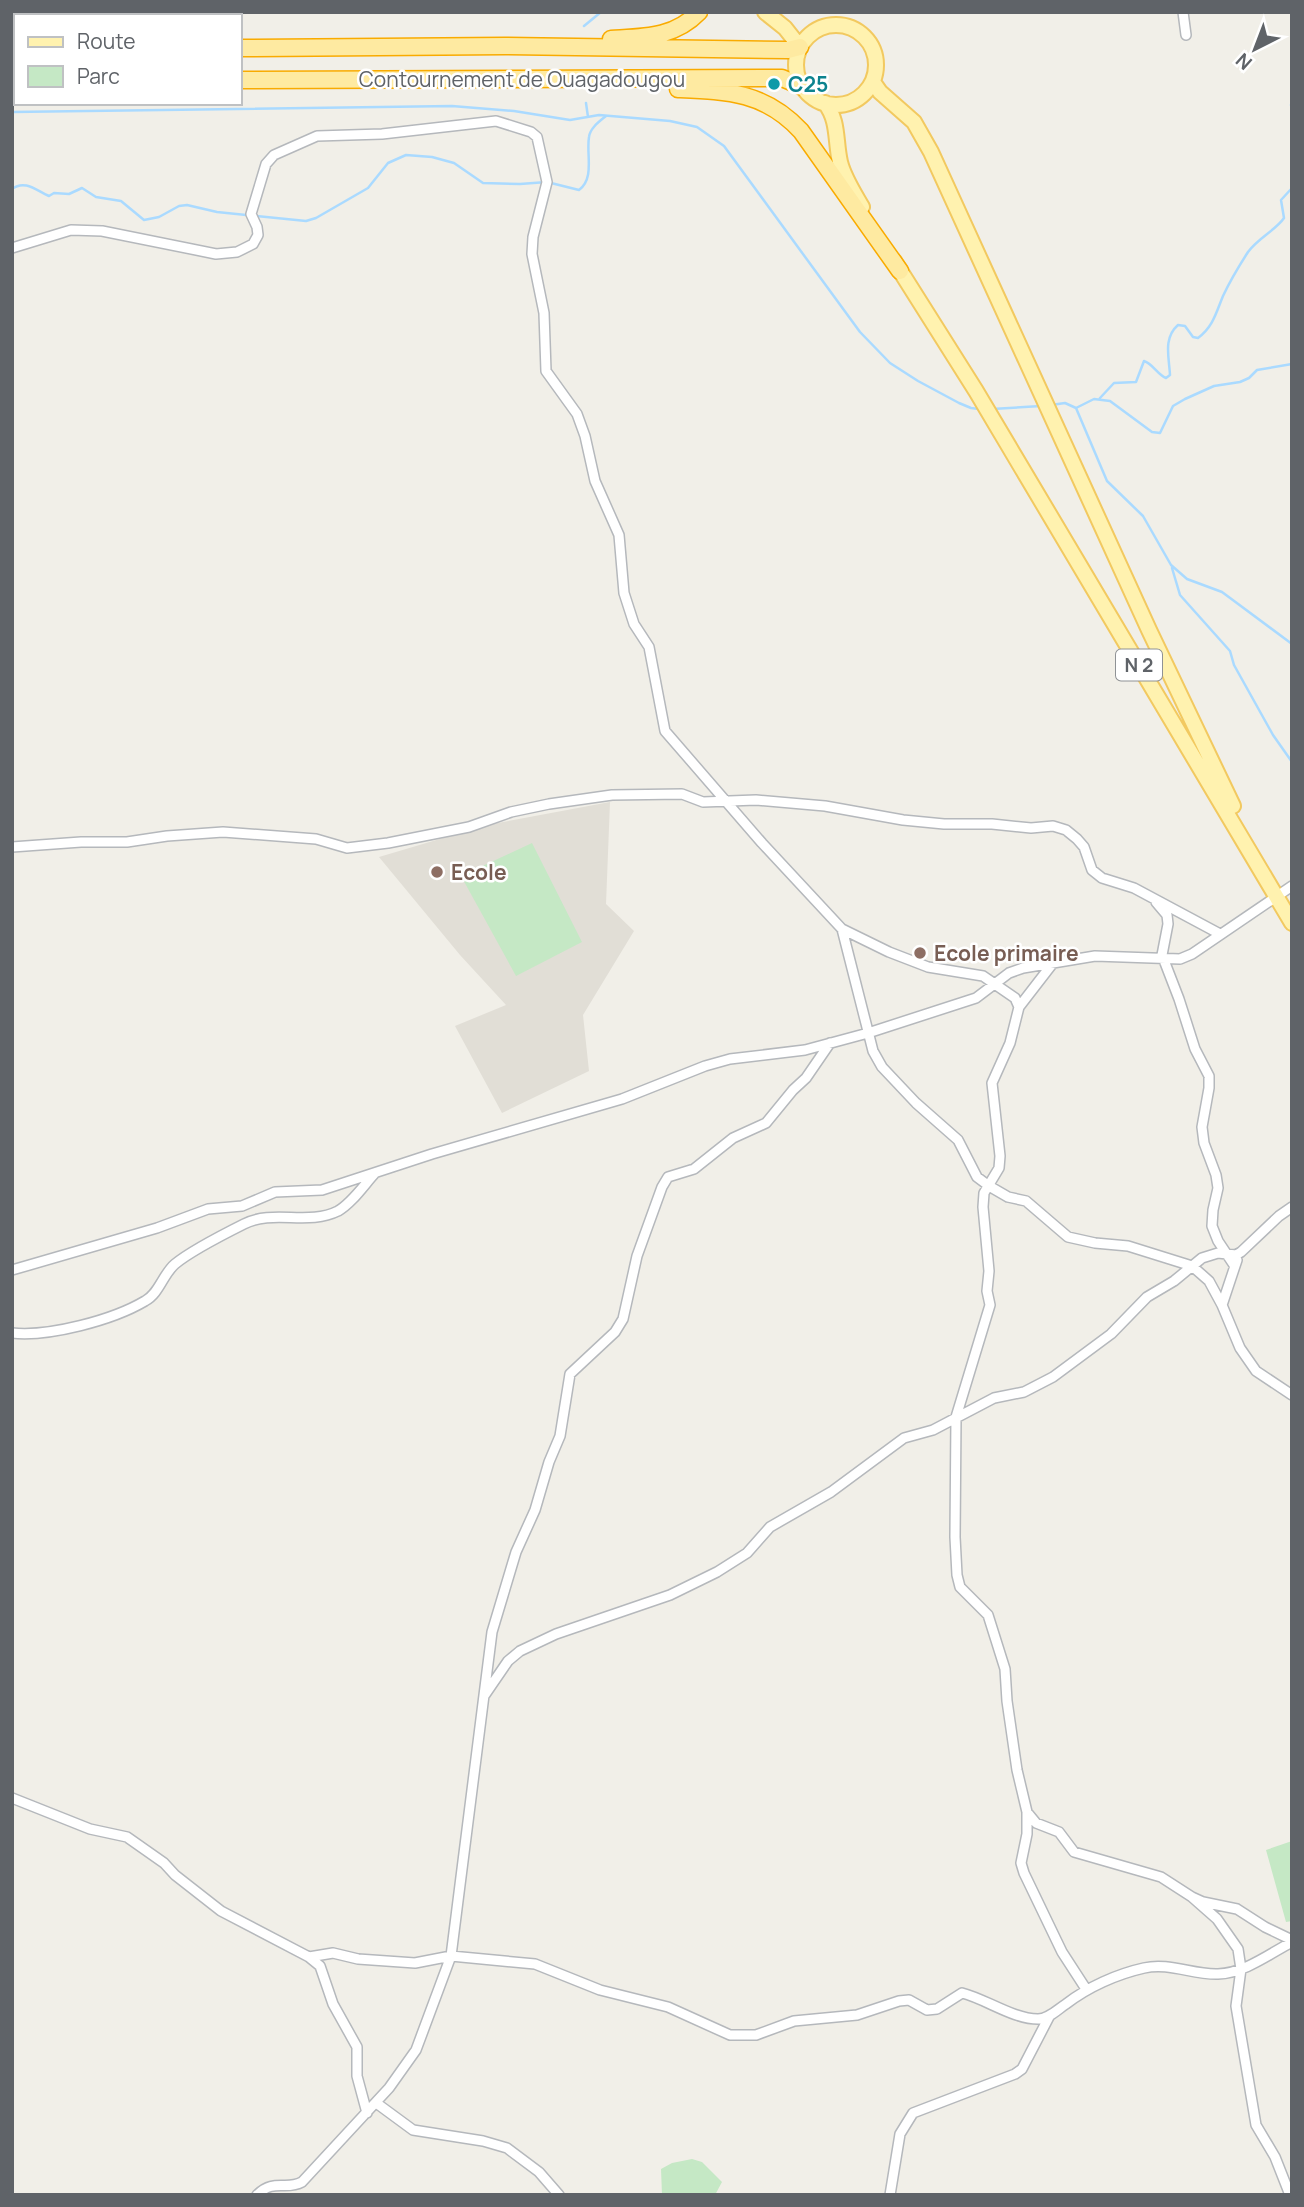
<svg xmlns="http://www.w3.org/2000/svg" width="1304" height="2207" viewBox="0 0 1304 2207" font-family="Manrope,sans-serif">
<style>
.education{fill:#e1ded6}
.green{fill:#c5e8c5}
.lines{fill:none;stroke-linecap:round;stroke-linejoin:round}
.stream{stroke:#aadaff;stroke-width:2.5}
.minor-casing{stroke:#b5b8bc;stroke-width:12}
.primary-casing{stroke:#f2c960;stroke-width:18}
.trunk-casing{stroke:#f9ab00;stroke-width:19}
.minor{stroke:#fff;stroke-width:9}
.primary{stroke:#fff2af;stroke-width:14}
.trunk{stroke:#feeaa1;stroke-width:16}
.culture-dot{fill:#0f9aa8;stroke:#fff;stroke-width:2.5}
.education-dot{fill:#8d6e63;stroke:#fff;stroke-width:2.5}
.labels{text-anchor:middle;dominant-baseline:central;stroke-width:5;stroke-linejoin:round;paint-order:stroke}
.shield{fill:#fff;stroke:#8f9295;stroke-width:2}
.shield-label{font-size:19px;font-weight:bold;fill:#5f6368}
.street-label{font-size:21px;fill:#5f6368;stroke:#fff}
.culture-label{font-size:21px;font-weight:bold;fill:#0d838f;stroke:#fff;text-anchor:start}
.education-label{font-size:21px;font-weight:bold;fill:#785e54;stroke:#fff;text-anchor:start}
</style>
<rect width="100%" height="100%" fill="#f1efe8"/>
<path class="education" d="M610,802L606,904L634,931L583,1015L589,1071L502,1113L455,1026L506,1005L460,955L379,857L487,825Z"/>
<path class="green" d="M532,843L582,942L516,976L461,876Z
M1292,1841V1921L1286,1922L1266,1850Z
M692,2159L702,2162L722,2182L715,2195H662L661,2169L672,2163Z"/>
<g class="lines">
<path class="stream" d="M584,26L601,12
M586,103L588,117
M1291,105L1292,106
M12,112L452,106L514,111L570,120L599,115L670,121L697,127L724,146L860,332L890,363L918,381L959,403L971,408L979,409
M12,189C25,179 37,191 49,196L54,193L69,194L82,188L96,197L121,201L144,220L159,217L179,206L187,205L217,212L306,221L316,218L368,188L388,163L406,155L432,157L454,163L483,183L520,184L547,182L579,190C595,178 586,154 589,137C590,128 600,121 606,116
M1100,398L1114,383L1136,382L1144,361C1153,364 1157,374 1166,378L1170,375C1169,357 1163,338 1178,325L1185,326L1193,337L1198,338C1213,327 1216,313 1223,296C1230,281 1239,266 1248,252C1258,238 1276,230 1284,218L1281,200L1292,188
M1051,405L1065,403L1076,408L1107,481L1143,516L1171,565L1187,579L1222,592L1292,644
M1076,408L1094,399L1110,401L1152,432L1160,433L1173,406L1185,399L1214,386L1240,382L1249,378L1257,370L1292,364
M992,409L1041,406
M1172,568L1180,595L1230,651L1234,665L1273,735L1292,762"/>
<defs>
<path id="minor" d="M1183,12L1186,35
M12,248L71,230L102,231L216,254L237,252L253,244L258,235L257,227L251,214L266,164L274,155L317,136L382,134L496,121L531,132L537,137L547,182L533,237L532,254L544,313L546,371L577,414L585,436L595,481L619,535L624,593L634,624L649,647L665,731L762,843L842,929L889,952L928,967L983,976L1015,998L1019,1007L1010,1043L992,1083L1000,1156L999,1168L984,1193L983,1207L989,1271L987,1291L990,1305L956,1417L955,1537L957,1575L960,1587L988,1615L1005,1669L1007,1701L1017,1770L1027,1812V1834L1021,1863L1024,1873L1062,1952L1086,1989
M12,847L81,842H127L167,836L223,832L316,839L347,848L388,843L469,827L511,812L549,804L612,795L682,794L703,802L756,800L825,806L903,820L944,824H992L1031,828L1053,826L1066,830L1077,839L1084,847L1092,870L1102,878L1134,888L1220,934
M1156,902L1167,915L1168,924L1162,955L1179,999L1195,1049L1209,1076V1088L1202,1127L1204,1143L1216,1175L1218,1188L1213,1210L1212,1226L1218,1241L1234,1265
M842,929L873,1051L882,1067L916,1103L958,1140L977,1177L989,1186L1008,1197L1026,1201L1068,1237L1095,1243L1128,1246L1192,1266L1209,1281L1222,1305L1240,1348L1256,1371L1292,1395
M1019,1007L1053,963
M12,1270L157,1228L208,1209L242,1206L275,1192L322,1190L432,1154L622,1099L705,1066L730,1059L805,1050L868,1033L976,998L1009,973L1023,968L1095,956L1180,959L1192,954L1292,886
M1222,1305L1237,1260
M12,1333C49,1337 113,1320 145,1301C159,1294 163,1274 175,1264C192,1250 224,1234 244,1224C273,1209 308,1226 338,1211C352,1203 364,1185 375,1173
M484,1696L508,1661L520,1651L556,1634L670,1595L717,1572L747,1553L770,1527L831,1492L904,1438L933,1430L994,1398L1024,1392L1053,1377L1111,1334L1147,1297L1174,1281L1202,1258L1218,1253L1236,1255L1241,1252L1279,1216L1292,1207
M12,1798L90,1829L127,1837L164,1863L175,1875L221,1911L309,1957L320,1966L333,2004L357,2047V2076L367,2113
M1027,1812L1036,1823L1059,1832L1074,1852L1161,1877L1192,1897L1203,1902L1237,1909L1265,1927L1292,1940
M1192,1897L1217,1919L1238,1949L1241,1969L1236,2006L1256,2125L1275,2157L1290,2195
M309,1957L333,1953L358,1959L415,1963L451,1956L535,1964L600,1990L668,2007L730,2035H756L794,2021L857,2015L899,2001L909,2000L927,2010L937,2009L962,1993C986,1999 1013,2019 1038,2019C1049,2019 1058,2009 1066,2004C1088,1987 1117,1974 1144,1968C1169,1962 1193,1975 1218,1974C1245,1973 1269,1954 1292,1942
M375,2104L379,2105L413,2130L483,2141L507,2148L539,2172L559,2195
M257,2195C274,2178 286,2191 302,2182L389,2088L416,2050L451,1956L492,1632L516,1552L535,1510L549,1462L560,1436L570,1374L615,1332L623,1319L637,1256L662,1187L668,1177L694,1169L733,1138L766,1123L793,1090L806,1078L830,1043
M890,2195L900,2134L913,2113L1015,2074L1022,2069L1049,2017"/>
<path id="primary" d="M765,12L785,28L800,47
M796 65a40 40 0 1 1 80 0a40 40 0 1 1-80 0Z
M873,82L880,92L914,122L931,152L1149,630L1233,806
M825,103C839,121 835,140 840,162C844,178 854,193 862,207
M894,261L976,391L1292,923"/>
<path id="trunk" d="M611,39C644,37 674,38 699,12
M240,48L505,46L788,50L800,47
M12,50H16
M12,80H16
M240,80L782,78L803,87
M678,89C728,91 765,92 801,131L900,271"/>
</defs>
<use href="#minor" class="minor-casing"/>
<use href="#primary" class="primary-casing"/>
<use href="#trunk" class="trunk-casing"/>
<use href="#minor" class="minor"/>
<use href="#primary" class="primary"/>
<use href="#trunk" class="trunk"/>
</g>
<circle class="culture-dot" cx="774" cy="84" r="7"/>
<g class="education-dot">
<circle cx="437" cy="872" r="7"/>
<circle cx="920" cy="953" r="7"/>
</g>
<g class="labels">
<rect class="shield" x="1116" y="649.5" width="46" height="31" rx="5"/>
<g class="shield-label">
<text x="1139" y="665">N 2</text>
</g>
<g class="street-label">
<text x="522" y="79">Contournement de Ouagadougou</text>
</g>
<g class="culture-label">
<text x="788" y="84">C25</text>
</g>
<g class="education-label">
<text x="451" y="872">Ecole</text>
<text x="934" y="953">Ecole primaire</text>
</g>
</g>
<rect width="1304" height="2207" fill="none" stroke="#5f6368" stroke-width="28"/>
<rect x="14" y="14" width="228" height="91" fill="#ffffff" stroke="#bfc1c3" stroke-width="2"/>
<rect x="28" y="37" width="35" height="10" fill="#fff2af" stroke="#bfc1c3" stroke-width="2"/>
<text x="77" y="49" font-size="21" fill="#5f6368">Route</text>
<rect x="28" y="66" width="35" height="21" fill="#c5e8c5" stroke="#bfc1c3" stroke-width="2"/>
<text x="77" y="84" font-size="21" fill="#5f6368">Parc</text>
<g transform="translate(1255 49) rotate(222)" stroke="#ffffff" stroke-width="5" paint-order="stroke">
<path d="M0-5L12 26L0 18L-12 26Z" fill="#5f6368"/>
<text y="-10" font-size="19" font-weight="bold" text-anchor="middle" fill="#5f6368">N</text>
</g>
</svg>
